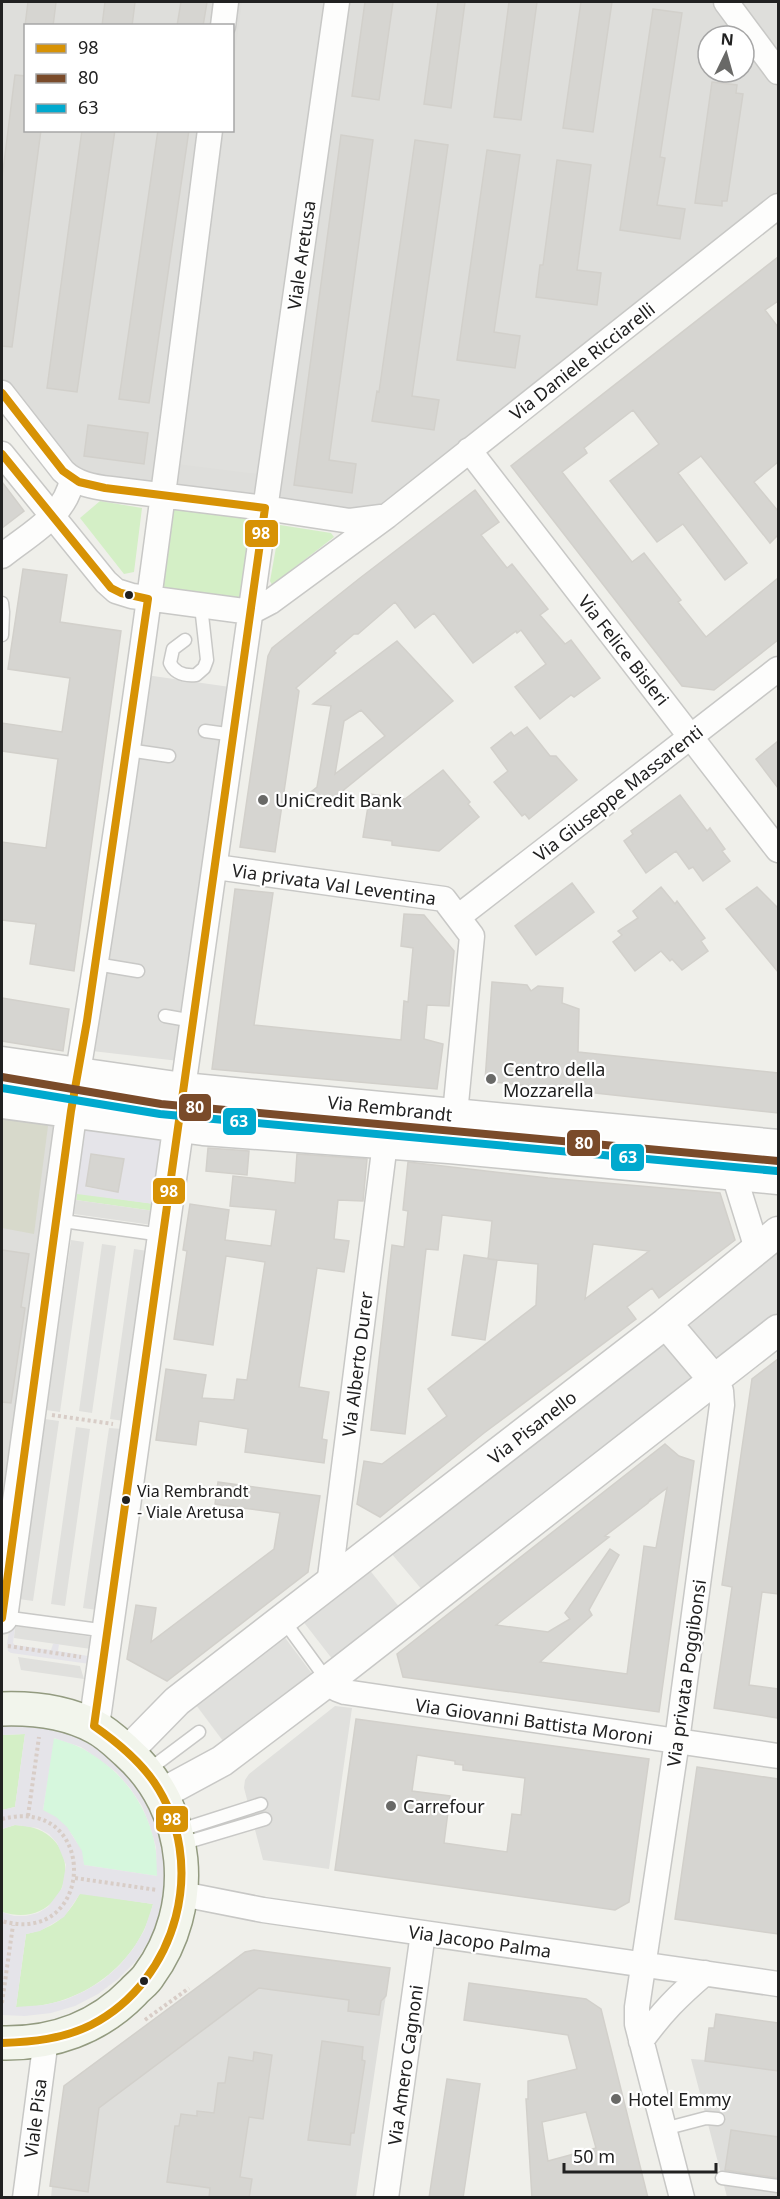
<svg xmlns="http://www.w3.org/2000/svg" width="780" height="2199" viewBox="0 0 780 2199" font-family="'Noto Sans',sans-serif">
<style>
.residential{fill:#dededb;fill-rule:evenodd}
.construction{fill:#d7d9cb}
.grass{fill:#d4efc6}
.park{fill:#d6f7dd}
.parking{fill:#e0e0dd}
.plaza{fill:#e5e4e9;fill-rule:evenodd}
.building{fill:#d6d5d1;stroke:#d2d0cb;stroke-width:1.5;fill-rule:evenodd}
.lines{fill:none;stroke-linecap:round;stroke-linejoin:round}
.service-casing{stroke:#c8c8c6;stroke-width:15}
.minor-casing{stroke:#c8c8c6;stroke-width:27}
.tertiary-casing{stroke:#c8c8c6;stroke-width:33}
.secondary-casing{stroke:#939b80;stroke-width:36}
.path{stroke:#d8cdc7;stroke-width:4;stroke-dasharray:3 3;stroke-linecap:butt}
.service{stroke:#fdfdfc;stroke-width:12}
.minor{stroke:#fdfdfc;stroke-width:24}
.tertiary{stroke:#fdfdfc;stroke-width:30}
.secondary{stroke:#f2f5ec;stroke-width:33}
.bus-1-casing{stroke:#fff;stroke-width:12}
.bus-2-casing{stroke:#fff;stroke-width:12}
.bus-3-casing{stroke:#fff;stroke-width:12}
.bus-1{stroke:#d79205;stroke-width:8}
.bus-2{stroke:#7a4b2a;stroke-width:8}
.bus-3{stroke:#00a9ce;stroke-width:8}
.bus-dot{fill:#212121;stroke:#fff;stroke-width:2}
.poi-dot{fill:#696967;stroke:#fff;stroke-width:2}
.labels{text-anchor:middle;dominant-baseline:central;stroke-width:4.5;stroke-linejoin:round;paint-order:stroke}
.bus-label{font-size:16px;fill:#212121;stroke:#fff;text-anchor:start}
.street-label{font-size:18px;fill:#212121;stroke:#fff}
.poi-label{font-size:18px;fill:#212121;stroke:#fff;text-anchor:start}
.line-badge{stroke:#fff;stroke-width:2}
.badge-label{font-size:16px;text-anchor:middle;font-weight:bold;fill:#fff}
</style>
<rect width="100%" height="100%" fill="#efefea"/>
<path class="residential" d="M2,2H778V206L386,512L363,517L76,474L2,383ZM26,26H232V130H26ZM708,36H744V72H708Z
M2,1103L65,1113L2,1571Z
M254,1950L390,1968L356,2197L51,2198L52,2187L50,2186L64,2086L101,2058L103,2060L245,1952Z
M716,2015L778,2023V2197H727L691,2059L705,2060L709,2028H714Z"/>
<path class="construction" d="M2,1114L36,1118L48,1126L34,1234L2,1228Z"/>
<path class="grass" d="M100,501L142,508L134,572L124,574L80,518Z
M179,505L250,516L258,522L247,594L238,598L165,589L158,581L168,512Z
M280,525L331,533L334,537L272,585L270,581Z
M77,1193L155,1204L154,1211L76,1200Z
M25,1734L15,1807L2,1810V1735Z
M15,1825C93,1827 74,1934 2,1912V1829Z
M80,1893L153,1904C139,1966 78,2009 16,2007L26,1934C52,1929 68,1917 80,1893Z"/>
<path class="park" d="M53,1738C115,1752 161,1813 157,1876L84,1865C79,1839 67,1823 43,1811Z"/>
<path class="parking" d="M242,2H327L257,474L178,464L224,131L232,130L233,68Z
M146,675L230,687L179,1061L92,1051Z
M76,1200L154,1211L152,1225L74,1214Z
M71,1240L84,1242L60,1412L46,1410Z
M102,1244L116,1246L92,1413L79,1411Z
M134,1249L148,1251L124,1421L110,1419Z
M778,1252V1313L716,1362L685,1324Z
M663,1337L697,1379L423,1591L391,1553Z
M45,1419L59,1421L33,1601L19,1599Z
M76,1427L90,1429L65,1606L51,1604Z
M109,1428L123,1429L97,1610L83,1608Z
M368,1568L400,1608L333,1660L302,1620Z
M15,1626L93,1637L91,1649L14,1638Z
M283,1635L313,1675L223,1741L193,1701Z
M18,1657L80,1666L84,1679L21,1670Z
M335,1706L352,1708L329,1869L263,1860L244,1788L245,1780L249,1774Z"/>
<path class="plaza" d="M90,1121L162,1132L168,1135L169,1141L157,1225H152L154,1204L77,1194L74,1214L69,1213L81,1128L84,1122ZM91,1154L123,1160L118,1192L86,1187Z
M10,1625L15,1626L13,1643L15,1645L51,1650L53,1644H59L58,1651L88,1656L91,1654L90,1664L11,1653L8,1651L7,1644Z
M15,1725L41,1726L66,1732L89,1741L111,1756L145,1793L164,1840L165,1891L159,1916L150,1939L136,1961L118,1979L98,1994L75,2006L51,2013L25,2016L2,2015V1912L14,1916H26L38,1913L48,1907L62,1888L66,1865L57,1843L49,1834L38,1828L15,1825L2,1829V1810L15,1807L25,1734L2,1735V1726ZM54,1738L81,1747L99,1759L116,1772L130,1788L142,1806L150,1826L156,1847L157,1876L84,1865L82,1851L67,1827L56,1817L43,1810ZM80,1894L153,1904L144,1931L133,1949L119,1966L103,1980L85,1991L65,2000L44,2005L16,2007L26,1934L40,1931L64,1917Z"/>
<path class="building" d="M28,2H56L53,26H25Z
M105,2H135L132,26H102Z
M181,2H207L203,26H177Z
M365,2H393L379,100L352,96Z
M438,2H465L451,108L424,104Z
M509,2H537L521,120L494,117Z
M581,2H612L593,132L563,128Z
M653,9L682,13L660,157L665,158L657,205L685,209L680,239L620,230Z
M15,75L26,76V130H41L12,347L2,346V179Z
M712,82L737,85L736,93L743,94L727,201H722V206L695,203Z
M82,130H115L77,392L47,388Z
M158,130H189L149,403L119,399Z
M341,135L373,140L329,460L356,464L352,493L294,485Z
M415,140L448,145L412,396L439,400L434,430L372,421L377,391L379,392Z
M487,150L520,155L494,332L520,336L515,368L457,360Z
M557,160L591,165L577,270L601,273L597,305L536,297L540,265H543Z
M778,257V301L765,310L778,327V462L754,482L778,511V535L770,543L701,456L678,473L747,563L725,580L683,524L657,542L610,481L659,444L633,410L584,448L587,453L562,472L632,562L644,553L681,600L678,602L706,637L778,578V640L714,690L682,686L511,466Z
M88,425L148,433L144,464L84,456Z
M2,482L24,511L2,528Z
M475,490L499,522L481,535L507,568L512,564L548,609L540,615L565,644L571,640L600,678L574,697L571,695L540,719L515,687L546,664L521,630L517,633L516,631L473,663L434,613L415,628L395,602L358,634H354L334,651L336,653L296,688L299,691L275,852L240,847L268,656L272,648L360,578Z
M23,569L67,575L60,622L121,631L74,971L30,964L36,924L2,920V842L46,848L58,759L2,751V723L62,732L70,678L8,669Z
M397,641L453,701L335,797L302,799L317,787L331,706L313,704ZM361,710L385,736L335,774L344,721Z
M527,727L550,756H556L577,780L529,819L525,814L522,816L494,782L508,771L491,748L511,732L514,736Z
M778,741V788L756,759Z
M443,770L470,802L468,804L479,817L439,851L392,845V841L363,837L370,794L405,799Z
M680,795L707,831L710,828L725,849L722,851L730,861L703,881L693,867L689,869L676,851L646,873L624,841L633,834L631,831Z
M572,883L594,912L536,955L515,926Z
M661,887L675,904L677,901L705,938L701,941L708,951L682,970L672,959L670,961L661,951L635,971L613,942L622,935L618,931L638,918L633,911Z
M757,887L778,908V972L726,909Z
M235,889L273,893L254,1025L401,1040L404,1001L408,1002L413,948L401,946L404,914L424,915L454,951L449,1006L427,1005L424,1039L443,1044L437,1089L212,1069Z
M492,982L527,985L531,991L538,986L563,988L562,1003L579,1009L578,1052L778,1073V1113L485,1081Z
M2,998L69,1009L63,1051L2,1041Z
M208,1148L249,1151L247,1175L206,1171Z
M91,1154L124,1159L118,1192L86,1186Z
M297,1154L367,1159L363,1201L338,1200L334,1239L349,1241L344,1272L317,1268L299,1387L329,1392L322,1439L327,1440L324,1463L245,1452L248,1429L199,1421L196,1445L156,1440L166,1369L206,1375L202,1398L234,1400L237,1379L247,1380L265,1262L226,1256L213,1345L174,1339L187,1251L183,1250L190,1204L229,1210L225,1240L271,1246L276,1210L230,1206L233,1176L295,1183Z
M408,1162L548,1178L720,1193L735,1240L659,1298L652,1288L627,1307L636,1319L484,1433L380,1517L357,1504L364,1461L382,1464L447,1416L428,1389L536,1305L538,1264L488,1259L492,1221L442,1215L438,1250L426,1249L405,1434L371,1430L392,1245L404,1247L408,1211L403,1210ZM593,1244L649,1251L585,1299Z
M2,1250L29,1254L21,1307L25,1308L11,1403L2,1402Z
M464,1255L497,1260L485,1340L452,1335Z
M778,1359V1594L762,1592L749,1685L778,1689V1718L714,1708L732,1587L722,1585L752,1379Z
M665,1444L679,1456L694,1461L659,1712L403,1677L397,1654ZM667,1488L656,1548L644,1546L627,1674L540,1662L592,1615L589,1610L619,1555L610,1549L565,1613L570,1619L548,1632L496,1625L609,1537L605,1536L648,1503L651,1498L650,1501Z
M218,1482L320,1496L308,1572L167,1681L127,1659L136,1605L156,1608L151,1642L274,1549L280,1513L215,1504Z
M356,1719L649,1759L629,1902L615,1910L335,1870ZM417,1755L455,1761V1764L463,1765V1770L525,1778L521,1815L512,1814L507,1852L444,1843L450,1796L412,1791Z
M697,1767L778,1779V1934L675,1919Z
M254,1950L390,1968L386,1996L381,2001L379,2015L348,2011L349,2000L259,1988L99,2108L88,2192L50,2186L64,2086L245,1952Z
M469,1983L586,1999L601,2009L648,2198H532L526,2099H528V2081L577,2069L568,2035L464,2020ZM586,2112L596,2148L548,2161L542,2122Z
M716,2014L778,2023V2071L705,2061L709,2028H714Z
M322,2041L363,2047L362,2060L365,2061L354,2133H351L350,2145L308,2140Z
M254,2052L272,2055L263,2119L249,2117L240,2177L252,2179L249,2198H209L210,2188L167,2182L175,2126H179L181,2114L197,2116V2111L214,2113L218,2083H225L229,2057L253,2061Z
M447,2079L480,2084L463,2198H429Z
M731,2130L778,2137V2178L725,2170Z"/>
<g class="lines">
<defs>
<path id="service" d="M2,603L3,612L2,635
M185,640L173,649L170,663C175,674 185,676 196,675L204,668L207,660L201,606
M205,731L234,735
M128,750L169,756
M96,964L138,971
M165,1016L193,1021
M2,1077L161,1104L778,1161
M56,1220L162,1235
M3,1617L107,1631
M284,1621L327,1680
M147,1771L199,1732
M177,1831L261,1804
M181,1844L265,1819
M664,2129L706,2118L718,2119
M722,2178L778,2186"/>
<path id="minor" d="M726,2L778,72
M223,26L226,2
M2,393L63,471C76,484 94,487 111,489L265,508L350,521L381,517
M469,450L778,850
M2,454L106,582L116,591L132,596L251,612
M2,556C29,534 66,516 72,479
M251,612L270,602L387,516L778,206
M216,867L444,899L472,936L455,1114
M458,917L778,669
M78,1072C130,760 170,445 210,130
M183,1088L337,2
M734,1175L757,1249
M329,1585L385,1143
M328,1681L337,1689L345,1692L778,1756
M182,1894L263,1910L778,1984
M641,2041C662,2012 678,1996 705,1973
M25,2198L46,2039
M386,2198L423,1933
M682,2198L637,2024V2007L677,1741L722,1405L721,1391L715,1381"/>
<path id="tertiary" d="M2,1062L183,1088L778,1145
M2,1103L203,1130L449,1148L778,1179
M666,1323L715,1381
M2,1618L74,1093
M94,1726L181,1108
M127,1752L177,1701L666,1323L778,1232
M161,1794L222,1761L328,1681L778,1330"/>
<path id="secondary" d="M2,1709C33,1708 67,1712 95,1727C107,1733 117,1743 127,1752C191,1809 199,1907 149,1975C145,1982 138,1986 133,1992C98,2028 52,2044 2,2043"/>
</defs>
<use href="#service" class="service-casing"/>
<use href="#minor" class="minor-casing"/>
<use href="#tertiary" class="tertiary-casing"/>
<use href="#secondary" class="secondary-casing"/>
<path class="path" d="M52,1415L113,1424
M8,1646L81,1657
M28,1816L39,1737
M2,1819C100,1794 96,1948 2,1921
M75,1878L157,1890
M2,2003L13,1925
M145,2020L189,1988"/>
<use href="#service" class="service"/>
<use href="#minor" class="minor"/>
<use href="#tertiary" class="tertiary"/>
<use href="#secondary" class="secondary"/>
<defs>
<path id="bus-1" d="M2,393L63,471L79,482L105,488L265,508L94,1726C117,1742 138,1759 154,1782C209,1863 178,1980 91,2025C63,2039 32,2042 2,2043
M2,454L111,588L121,593L148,599L87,1021L71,1111L2,1618"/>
<path id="bus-2" d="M2,1077L161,1104L778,1161"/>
<path id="bus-3" d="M2,1088L160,1114L777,1171"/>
</defs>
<use href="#bus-1" class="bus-1-casing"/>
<use href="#bus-2" class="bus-2-casing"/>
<use href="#bus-3" class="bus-3-casing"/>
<use href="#bus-1" class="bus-1"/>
<use href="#bus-2" class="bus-2"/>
<use href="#bus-3" class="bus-3"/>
</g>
<g class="bus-dot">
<circle cx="129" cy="595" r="5"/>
<circle cx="126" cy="1500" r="5"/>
<circle cx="144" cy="1981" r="5"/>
</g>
<g class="poi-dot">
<circle cx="263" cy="800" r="6"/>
<circle cx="491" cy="1079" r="6"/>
<circle cx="391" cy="1806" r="6"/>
<circle cx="616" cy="2099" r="6"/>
</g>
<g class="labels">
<g class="bus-label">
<text x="137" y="1491">Via Rembrandt<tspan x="137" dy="21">- Viale Aretusa</tspan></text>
</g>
<g class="street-label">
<text transform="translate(301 255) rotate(-82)">Viale Aretusa</text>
<text transform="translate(582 361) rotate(-38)">Via Daniele Ricciarelli</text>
<text transform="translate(624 650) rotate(52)">Via Felice Bisleri</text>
<text transform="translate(618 793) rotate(-38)">Via Giuseppe Massarenti</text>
<text transform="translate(334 884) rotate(8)">Via privata Val Leventina</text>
<text transform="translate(390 1108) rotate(6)">Via Rembrandt</text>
<text transform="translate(357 1364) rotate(-83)">Via Alberto Durer</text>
<text transform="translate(532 1427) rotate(-38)">Via Pisanello</text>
<text transform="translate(686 1673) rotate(-82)">Via privata Poggibonsi</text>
<text transform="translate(534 1721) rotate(8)">Via Giovanni Battista Moroni</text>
<text transform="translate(480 1941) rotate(8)">Via Jacopo Palma</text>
<text transform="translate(405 2065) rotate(-82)">Via Amero Cagnoni</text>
<text transform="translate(35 2118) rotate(-83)">Viale Pisa</text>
</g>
<g class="poi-label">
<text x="275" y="800">UniCredit Bank</text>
<text x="503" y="1069">Centro della<tspan x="503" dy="21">Mozzarella</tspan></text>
<text x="403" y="1806">Carrefour</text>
<text x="628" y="2099">Hotel Emmy</text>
</g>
</g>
<g class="line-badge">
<rect x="244" y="519" width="35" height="29" rx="6" fill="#d79205"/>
<rect x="178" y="1093" width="34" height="29" rx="6" fill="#7a4b2a"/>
<rect x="222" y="1107" width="35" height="29" rx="6" fill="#00a9ce"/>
<rect x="566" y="1129" width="35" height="28" rx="6" fill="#7a4b2a"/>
<rect x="610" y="1143" width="35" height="29" rx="6" fill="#00a9ce"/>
<rect x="152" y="1177" width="34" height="28" rx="6" fill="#d79205"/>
<rect x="155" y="1805" width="34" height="28" rx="6" fill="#d79205"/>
</g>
<g class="badge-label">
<text x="261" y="539">98</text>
<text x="195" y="1113">80</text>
<text x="239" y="1127">63</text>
<text x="584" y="1149">80</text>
<text x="628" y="1163">63</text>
<text x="169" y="1197">98</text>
<text x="172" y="1825">98</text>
</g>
<rect width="780" height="2199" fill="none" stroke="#212121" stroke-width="6"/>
<rect x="24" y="24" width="210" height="108" fill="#ffffff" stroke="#a6a6a6" stroke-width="1.5"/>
<rect x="36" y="44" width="30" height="9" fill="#d79205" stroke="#a6a6a6" stroke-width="1.5"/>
<text x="78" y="54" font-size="18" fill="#212121">98</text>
<rect x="36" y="74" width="30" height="9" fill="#7a4b2a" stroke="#a6a6a6" stroke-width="1.5"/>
<text x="78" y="84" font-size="18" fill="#212121">80</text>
<rect x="36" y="104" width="30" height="9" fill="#00a9ce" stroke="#a6a6a6" stroke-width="1.5"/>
<text x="78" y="114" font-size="18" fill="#212121">63</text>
<g transform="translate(726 54) rotate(5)"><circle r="28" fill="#ffffff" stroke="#a6a6a6" stroke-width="1.5"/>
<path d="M0-4.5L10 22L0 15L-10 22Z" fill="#696967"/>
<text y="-9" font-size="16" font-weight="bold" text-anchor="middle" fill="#212121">N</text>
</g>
<path d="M564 2163v9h152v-9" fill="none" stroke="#212121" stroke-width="3"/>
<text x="573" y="2163" font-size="18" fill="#212121" stroke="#ffffff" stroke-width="4.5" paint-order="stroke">50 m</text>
</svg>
